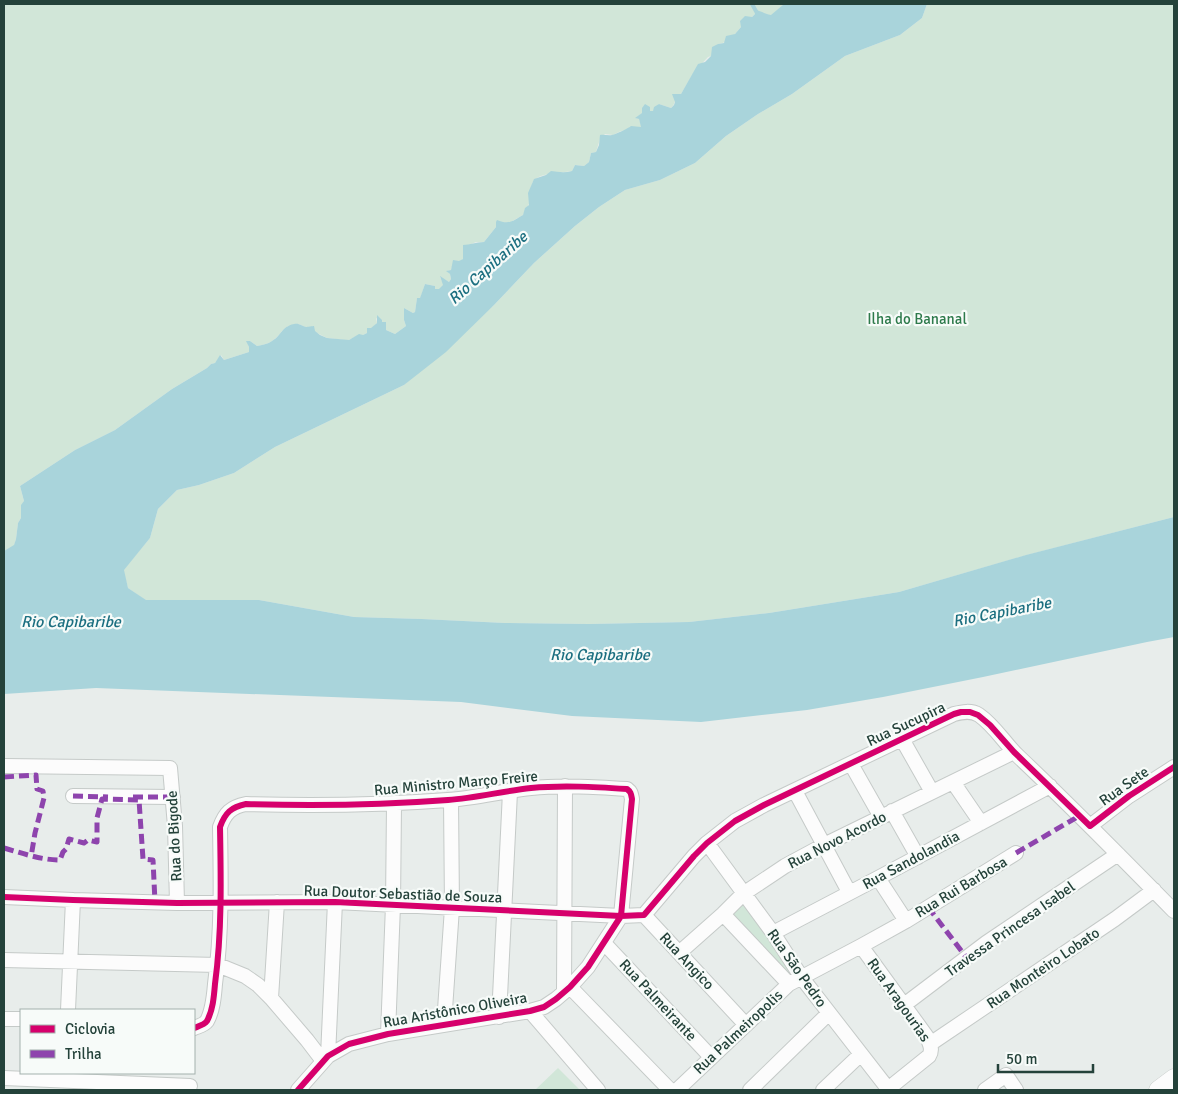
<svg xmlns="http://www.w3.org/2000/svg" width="1178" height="1094" viewBox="0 0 1178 1094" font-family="Signika,sans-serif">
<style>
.green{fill:#d1e6d8}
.water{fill:#a9d4db}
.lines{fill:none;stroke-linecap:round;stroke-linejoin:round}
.stream{stroke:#a9d4db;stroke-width:4}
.minor-casing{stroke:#c5cac8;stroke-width:16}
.tertiary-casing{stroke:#c5cac8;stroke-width:19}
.minor{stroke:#fcfcfc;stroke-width:14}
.tertiary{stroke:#fcfcfc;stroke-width:18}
.quiet{stroke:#8e44ad;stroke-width:5;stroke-dasharray:10 5;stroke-linecap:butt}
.cycleway-casing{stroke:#f7fbf9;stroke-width:9}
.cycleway{stroke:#d6006c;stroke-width:6}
.labels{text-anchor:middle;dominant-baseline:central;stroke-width:4.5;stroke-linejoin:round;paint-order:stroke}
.park-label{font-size:15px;fill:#2d7a4b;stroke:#f7fbf9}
.street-label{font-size:15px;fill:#24423a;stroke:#f7fbf9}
.water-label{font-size:16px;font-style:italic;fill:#1c6f80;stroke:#f7fbf9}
</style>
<rect width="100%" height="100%" fill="#e8edeb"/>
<path class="green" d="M4,4H784L771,16L755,10V14C751,18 747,22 743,25C735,33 730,43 718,44L711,56L708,57L694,72L681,94L676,95C675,101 675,104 671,108L659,104L653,111H649L650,107L636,118L639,119L642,128L621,131L613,135L605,134L600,139L596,152L591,153L589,162L584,166L575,165L572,171C561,173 536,172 532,184C530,191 531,198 529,204C527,208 525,211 523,215L509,223L496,222V227L484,242H476L469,245L463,259L452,267L451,270L447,271L450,274L451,279L449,282L440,277L444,285L440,289H435V286L425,284L420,299L417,298L415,312L413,313L404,308V320L406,326L395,334L386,330L382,322L376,318L377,323L367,333L363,335L357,336L349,340H343L337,339L327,338L299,324C281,325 284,333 272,341C268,344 262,345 257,346L250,341L247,342L249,347V352L224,360L221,355L215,363L211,364L207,368L172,389L115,430L75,450L20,486L24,501L21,518L18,523L16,539L14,546L4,551Z
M927,4H1174V517L1027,555L899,592L769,613L689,622L589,624L505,623L422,619L354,617L259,600H145L128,588L123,570L150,538L158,509L177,490L199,485L234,473L275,447L404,385L495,304L534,263L575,226L599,207L625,190L660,180L695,163L726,136L758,114L792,94L845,56L900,35L922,18Z
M744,900L795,970L788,977L729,913Z
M558,1068L580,1090H535Z"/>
<path class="water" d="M784,4H927L922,18L900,35L845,56L792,94L758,114L726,136L695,163L660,180L625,190L599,207L575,226L534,263L495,304L446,352L404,385L275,447L234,473L199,485L177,490L158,509L150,538L124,570L128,588L146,600H259L354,617L422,619L505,623L589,624L689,622L769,613L899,592L1026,555L1174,517V637L1147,642L983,677L883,697L807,710L701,722L572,716L461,702L96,688L4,694V551L14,545L16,539L18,523L21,518V505L24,501L20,486L75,450L115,430L172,389L207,368L211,364L215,363L220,355L224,360L249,352V347L246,341H250L257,346C262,345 268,344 272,341C282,335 281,327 294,324C300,323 301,326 306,327C307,327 313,326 314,326L315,331L320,335L327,338L349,340L359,334L363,335L367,333V328H371L377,323V315L382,320V322H386V330L395,334L406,326L404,320V308L413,313L415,312L417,298H420L425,284L435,286V289H439L443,285L440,276L449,282L451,279L450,274L446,271L451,270L453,260L459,261L463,259V245C470,245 476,242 484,242L496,227V222L497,220C509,225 513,221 523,215L525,208L529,205L528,193L534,179L546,175L551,171C558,172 565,173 572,171L575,165L584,166L589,162L591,153L596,152L599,145L600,135C604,134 608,136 612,135C616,134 629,128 631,126L641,127L639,119L635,118L642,113V108L645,104L650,107V111H653L654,107L659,104L671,108L674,105L675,102L672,94H681L698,64L705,62L711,56L712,47L718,44L724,43L726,36L735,34L741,27L740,21L745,16L752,17L755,14V10C762,11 765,14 771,15Z"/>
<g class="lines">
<path class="stream" d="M752,4L757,13"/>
<defs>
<path id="minor" d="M902,739L932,792
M851,764L881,817
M4,766L170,768L175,826L177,903
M953,782L981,823
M795,791L849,892
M73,796L173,797
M892,811L918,857
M1090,826L1129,796L1174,767
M707,843L773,933L802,978L889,1090
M878,878L906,921
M4,897L73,900L177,903L335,902L621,916L644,915
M723,914L789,984
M644,915L694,856L707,843L735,821L764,805L954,714C962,712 971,710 979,715C995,726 1005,744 1019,757C1072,807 1123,859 1174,911
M644,915L746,1025
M773,933L878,878L1050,786
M604,943L711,1057
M861,946L927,1037C930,1044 933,1050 929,1056L888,1089
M679,953L723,914L743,894L785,866L824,845L1014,752
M4,960L218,965L245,976L258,985L271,998L307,1040L323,1061
M570,987L670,1090
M564,992L565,786
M271,998L277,902
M904,1005L986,943L1118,854
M68,1010L73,900
M530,1011L598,1090
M499,1017L510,792
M4,1019H21
M444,1024L452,908L451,800
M194,1028C199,1026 204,1025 207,1021C213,1010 214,996 215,984C222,932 221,879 220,827C225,813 231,807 246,804C313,806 381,805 448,800C476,798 503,791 531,788C563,785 595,787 627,789C631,792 631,794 632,799L621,916L588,967L570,987L556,999L544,1007L530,1011L388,1034L349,1044L328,1056L298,1090
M388,1034L393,905L394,804
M930,1044L1115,919L1154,890
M328,1056L335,902
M4,1078L190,1086
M677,1090L789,984L861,946L906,921L1016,853
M750,1090L829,1013
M823,1090L861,1054
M985,1090L1006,1075L1016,1090"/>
<path id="tertiary" d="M1158,1090L1174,1078"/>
</defs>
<use href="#minor" class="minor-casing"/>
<use href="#tertiary" class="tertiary-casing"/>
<use href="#minor" class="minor"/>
<use href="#tertiary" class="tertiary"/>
<path class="quiet" d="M4,777L36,775L37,789L43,791L44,798L35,833L31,857
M73,796L108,797
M133,797H173
M4,848C22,853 40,860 60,860L63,852L66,849L69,839L84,843L88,840L97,842V818L102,799L139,800L143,859L153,860L155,902
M1016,853L1079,816
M928,907L966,957"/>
<defs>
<path id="cycleway" d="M4,897L73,900L177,903L335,902L621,916L644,915L694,856L707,843L735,821L764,805L954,714L961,712H970L978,715L990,725L1014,752L1090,826L1129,796L1174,767
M194,1028C199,1026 204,1025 207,1021C213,1010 214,996 215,984C222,932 221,879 220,827C225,813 231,807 246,804C313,806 381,805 448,800C476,798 503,791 531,788C563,785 595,787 627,789C631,792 631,794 632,799L621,916L588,967L570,987L556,999L544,1007L530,1011L388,1034L349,1044L328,1056L298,1090"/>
</defs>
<use href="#cycleway" class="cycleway-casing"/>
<use href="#cycleway" class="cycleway"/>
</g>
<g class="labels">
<g class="park-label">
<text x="917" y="319">Ilha do Bananal</text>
</g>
<g class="street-label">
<text transform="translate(906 724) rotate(-25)">Rua Sucupira</text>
<text transform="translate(456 783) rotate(-5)">Rua Ministro Março Freire</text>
<text transform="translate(1124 786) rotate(-35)">Rua Sete</text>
<text transform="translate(174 836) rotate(-93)">Rua do Bigode</text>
<text transform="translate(837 840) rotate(-27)">Rua Novo Acordo</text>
<text transform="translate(911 860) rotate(-28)">Rua Sandolandia</text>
<text transform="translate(961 887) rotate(-31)">Rua Rui Barbosa</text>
<text transform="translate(403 894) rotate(2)">Rua Doutor Sebastião de Souza</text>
<text transform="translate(1010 929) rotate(-35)">Travessa Princesa Isabel</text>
<text transform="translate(687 961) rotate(47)">Rua Angico</text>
<text transform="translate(797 968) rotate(55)">Rua São Pedro</text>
<text transform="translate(1043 968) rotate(-34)">Rua Monteiro Lobato</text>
<text transform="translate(658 1000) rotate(47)">Rua Palmeirante</text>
<text transform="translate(899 1000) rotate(55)">Rua Aragourias</text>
<text transform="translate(455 1010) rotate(-10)">Rua Aristônico Oliveira</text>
<text transform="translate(738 1032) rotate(-43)">Rua Palmeiropolis</text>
</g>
<g class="water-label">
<text transform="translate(488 268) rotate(-42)">Rio Capibaribe</text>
<text transform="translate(1002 612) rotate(-11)">Rio Capibaribe</text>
<text x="71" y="622">Rio Capibaribe</text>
<text x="600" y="655">Rio Capibaribe</text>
</g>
</g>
<rect width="1178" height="1094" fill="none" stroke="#24423a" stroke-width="10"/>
<rect x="20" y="1009" width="175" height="65" fill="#f7fbf9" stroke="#a3b1ad"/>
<rect x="30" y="1025" width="25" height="8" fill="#d6006c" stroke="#a3b1ad"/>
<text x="65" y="1034" font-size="15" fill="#24423a">Ciclovia</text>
<rect x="30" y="1050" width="25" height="8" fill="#8e44ad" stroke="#a3b1ad"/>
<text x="65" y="1059" font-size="15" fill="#24423a">Trilha</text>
<path d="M998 1064v8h95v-8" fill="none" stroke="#24423a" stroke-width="2.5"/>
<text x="1006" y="1064" font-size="15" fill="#24423a" stroke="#f7fbf9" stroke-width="4" paint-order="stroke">50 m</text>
</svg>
